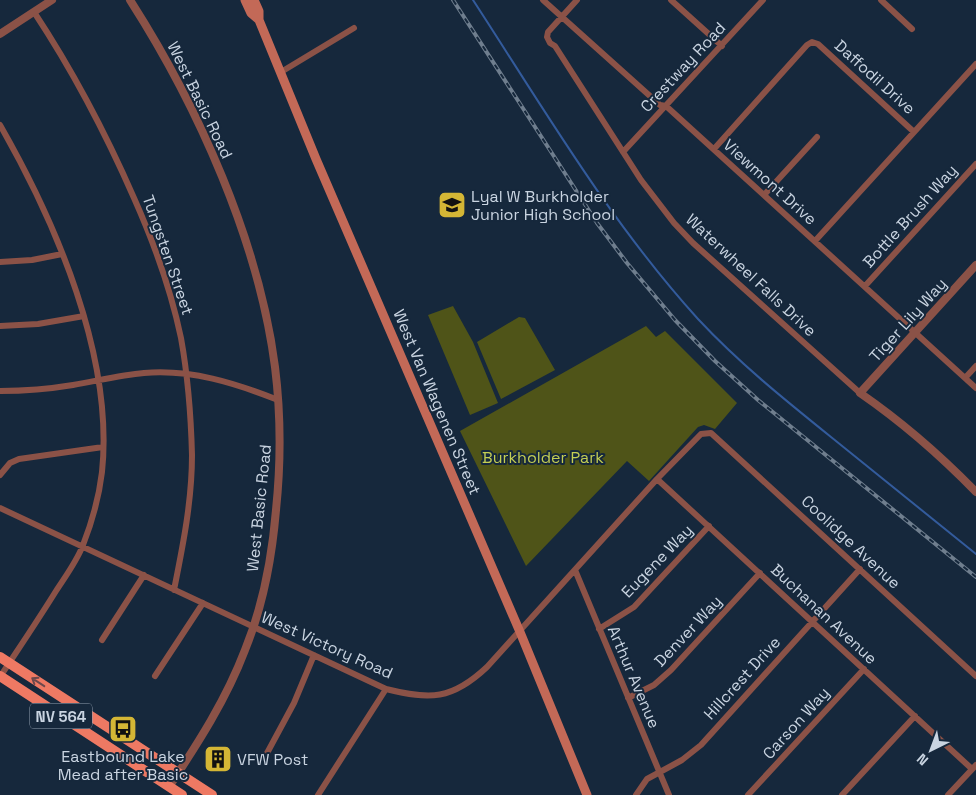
<svg xmlns="http://www.w3.org/2000/svg" width="976" height="795" viewBox="0 0 976 795" font-family="'Space Grotesk',sans-serif">
<style>
.green{fill:#4f5418}
.lines{fill:none;stroke-linecap:round;stroke-linejoin:round}
.stream{stroke:#335b9c;stroke-width:2}
.minor{stroke:#8b5247;stroke-width:6}
.tertiary{stroke:#8b5247;stroke-width:8}
.secondary{stroke:#c36957;stroke-width:9}
.primary{stroke:#ee7963;stroke-width:10}
.rail-casing{stroke:#6f7e8e;stroke-width:4}
.rail{stroke:#16283c;stroke-width:2;stroke-dasharray:5.5;stroke-linecap:butt}
.oneway{stroke:#6c484c}
.labels{text-anchor:middle;dominant-baseline:central;stroke-width:4;stroke-linejoin:round;paint-order:stroke}
.shield{fill:#16283c;stroke:#93a0b0;stroke-width:1}
.shield-label{font-size:15px;font-weight:bold;fill:#c9d4e1}
.street-label{font-size:16px;fill:#c9d4e1;stroke:#16283c}
.poi-label{font-size:16px;fill:#c9d4e1;stroke:#16283c;text-anchor:start}
.park-label{font-size:16px;fill:#c4ce54;stroke:#16283c}
</style>
<rect width="100%" height="100%" fill="#16283c"/>
<path class="green" d="M453,306L473,342L498,403L470,415L428,315Z
M519,317L525,318L555,370L501,399L477,342Z
M646,326L656,337L665,331L737,403L715,429L704,425L698,427L649,481L627,461L526,566L460,431Z"/>
<g class="lines">
<path class="stream" d="M473,0C544,109 610,222 698,319C739,363 785,400 831,437C880,476 928,515 976,554"/>
<path class="minor" d="M543,0L660,105L666,106L976,388
M577,0L548,32L547,37L550,43L555,46L641,180L674,223L693,243L860,393
M671,0L722,46
M881,0L912,29
M34,12C73,71 106,134 134,198C154,243 171,290 181,338C188,377 191,416 192,455C192,501 183,545 174,590
M281,72L354,28
M0,125C56,223 114,357 102,472C99,497 92,522 83,545C77,561 65,577 56,591C38,620 19,648 0,677
M714,149L807,45L812,42L818,44L914,132
M623,152L763,0
M764,195L817,137
M815,241L976,64
M0,262L32,260L62,254
M865,286L976,164
M0,326L38,324L84,316
M965,378L976,366
M0,391C24,391 49,389 73,385C97,381 120,375 144,373C191,369 235,383 278,400
M0,475L10,463L19,459L103,447
M657,479L972,769
M0,508L386,689C430,700 452,700 487,667L657,479L701,434L711,433L976,676
M575,570L669,795
M599,629L634,607L709,526
M102,640L144,575
M155,676L203,603
M628,698L654,685L671,670L760,573
M266,755L294,703L314,655
M318,795L386,689
M636,795L647,779L682,760L701,745L860,569
M748,795L864,669
M842,795L915,716
M948,795L976,765"/>
<path class="tertiary" d="M130,0C198,106 259,242 275,367C281,415 281,462 276,510C272,558 263,606 245,650C226,700 198,743 169,787
M0,34L52,0
M976,265L860,393C902,422 940,455 976,492"/>
<path class="secondary" d="M245,0L251,13L259,20
M254,0L259,11V20L316,159L520,632L587,795"/>
<path class="primary" d="M0,657L212,795
M0,676L182,795"/>
<defs>
<path id="rail" d="M453,0L597,223L627,263L675,320L715,361L758,400L976,577"/>
</defs>
<use href="#rail" class="rail-casing"/>
<use href="#rail" class="rail"/>
</g>
<defs><path id="oneway-shaft" d="M-6 0H5M1.5-3L5.5 0L1.5 3" fill="none" stroke-width="1.6" stroke-linecap="round" stroke-linejoin="round" transform="scale(1.25)"/></defs>
<use class="oneway" href="#oneway-shaft" transform="translate(38 682) rotate(-147)"/>
<defs>
<symbol id="school-square" viewBox="-11 -11 22 22"><rect x="-9" y="-9" width="18" height="18" rx="4" fill="#d4b635" stroke="#16283c"/><path d="M0-5L7-2L0 1L-7-2ZM-4 1L0 2.5L4 1V4Q0 6-4 4Z" fill="#111"/></symbol>
<symbol id="bus-square" viewBox="-11 -11 22 22"><rect x="-9" y="-9" width="18" height="18" rx="4" fill="#d4b635" stroke="#16283c"/><path d="M-5-6H5V4H4V6H2V4H-2V6H-4V4H-5ZM-3.5-4V0h7V-4ZM-3.5 1.2v1.5H-2V1.2ZM2 1.2v1.5H3.5V1.2Z" fill="#111"/></symbol>
<symbol id="building-square" viewBox="-11 -11 22 22"><rect x="-9" y="-9" width="18" height="18" rx="4" fill="#d4b635" stroke="#16283c"/><path d="M-4-6H4V6H1V3H-1V6H-4ZM-2.5-4.3h1.7v1.8h-1.7ZM.8-4.3h1.7v1.8H.8ZM-2.5-1h1.7V.8h-1.7ZM.8-1h1.7V.8H.8Z" fill="#111"/></symbol>
</defs>
<g fill-rule="evenodd">
<use href="#school-square" x="436" y="189" width="32" height="32"/>
<use href="#bus-square" x="107" y="713" width="32" height="32"/>
<use href="#building-square" x="202" y="743" width="32" height="32"/>
</g>
<g class="labels">
<rect class="shield" x="30" y="703.5" width="62" height="25" rx="4"/>
<g class="shield-label">
<text x="61" y="716">NV 564</text>
</g>
<g class="street-label">
<text transform="translate(683 67) rotate(-47)">Crestway Road</text>
<text transform="translate(875 77) rotate(42)">Daffodil Drive</text>
<text transform="translate(200 100) rotate(64)">West Basic Road</text>
<text transform="translate(770 182) rotate(42)">Viewmont Drive</text>
<text transform="translate(910 216) rotate(-48)">Bottle Brush Way</text>
<text transform="translate(168 255) rotate(71)">Tungsten Street</text>
<text transform="translate(751 275) rotate(43)">Waterwheel Falls Drive</text>
<text transform="translate(908 320) rotate(-48)">Tiger Lily Way</text>
<text transform="translate(437 402) rotate(67)">West Van Wagenen Street</text>
<text transform="translate(259 508) rotate(-84)">West Basic Road</text>
<text transform="translate(851 542) rotate(43)">Coolidge Avenue</text>
<text transform="translate(657 561) rotate(-46)">Eugene Way</text>
<text transform="translate(824 614) rotate(43)">Buchanan Avenue</text>
<text transform="translate(688 631) rotate(-47)">Denver Way</text>
<text transform="translate(327 645) rotate(24)">West Victory Road</text>
<text transform="translate(634 677) rotate(67)">Arthur Avenue</text>
<text transform="translate(742 678) rotate(-48)">Hillcrest Drive</text>
<text transform="translate(796 723) rotate(-48)">Carson Way</text>
</g>
<g class="poi-label">
<text x="471" y="196">Lyal W Burkholder<tspan x="471" dy="18">Junior High School</tspan></text>
<text x="123" y="756" text-anchor="middle">Eastbound Lake<tspan x="123" dy="18">Mead after Basic</tspan></text>
<text x="237" y="759">VFW Post</text>
</g>
<g class="park-label">
<text x="543" y="457">Burkholder Park</text>
</g>
</g>
<g transform="translate(931 750) rotate(222)" stroke="#16283c" stroke-width="4" paint-order="stroke">
<path d="M0-4L9 19L0 12L-9 19Z" fill="#c9d4e1"/>
<text y="-8" font-size="14" font-weight="bold" text-anchor="middle" fill="#c9d4e1">N</text>
</g>
</svg>
